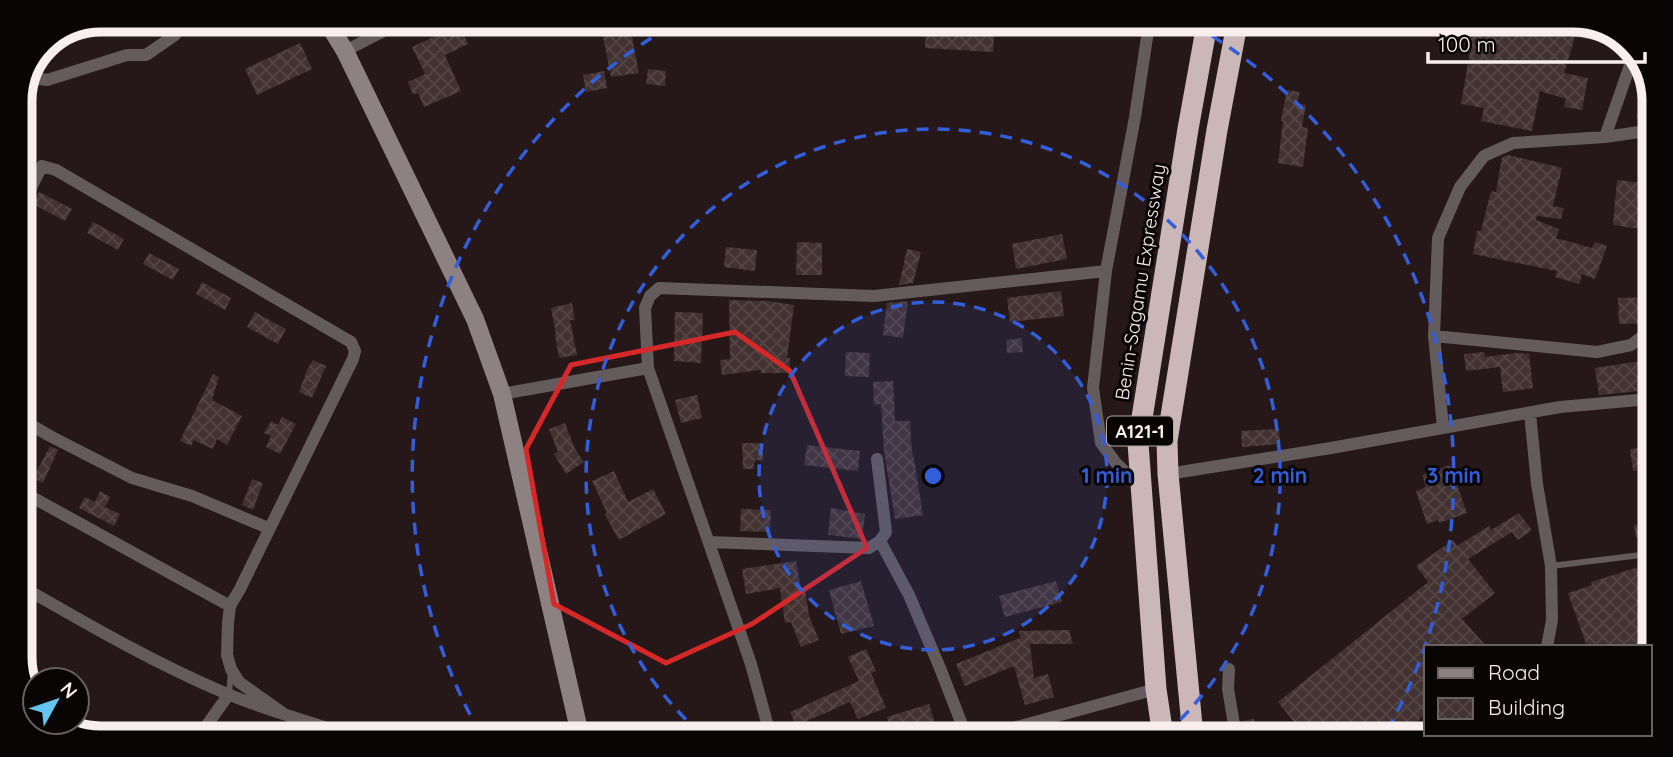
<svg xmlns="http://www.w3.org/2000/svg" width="1673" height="757" viewBox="0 0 1673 757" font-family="Quicksand,sans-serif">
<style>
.building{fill:url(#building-cross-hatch)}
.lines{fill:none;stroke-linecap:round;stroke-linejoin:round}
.lane{stroke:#645c5c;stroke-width:6}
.street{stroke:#645c5c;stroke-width:12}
.secondary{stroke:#8e8181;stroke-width:18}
.highway{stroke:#cbb7b7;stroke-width:21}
.marked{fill:none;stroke:#d62828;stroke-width:5;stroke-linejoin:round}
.ring{fill:none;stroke:#335eda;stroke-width:3.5;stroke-dasharray:12 9}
.labels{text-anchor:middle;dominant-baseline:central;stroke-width:6;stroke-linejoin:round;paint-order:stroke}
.shield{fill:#0a0505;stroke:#b1a8a8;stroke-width:2}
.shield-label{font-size:18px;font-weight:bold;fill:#f8eeee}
.street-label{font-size:19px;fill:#f8eeee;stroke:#0a0505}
.rim{fill:none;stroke:#f8eeee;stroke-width:9}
.centre{fill:#335eda;stroke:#0a0505;stroke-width:3.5}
.ring-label{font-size:21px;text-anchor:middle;font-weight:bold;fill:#335eda;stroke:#0a0505;stroke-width:6;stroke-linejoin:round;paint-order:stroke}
</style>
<defs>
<pattern id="building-cross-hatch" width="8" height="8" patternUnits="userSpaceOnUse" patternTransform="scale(1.75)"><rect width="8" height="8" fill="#423232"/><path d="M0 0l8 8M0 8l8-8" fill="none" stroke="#554646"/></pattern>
</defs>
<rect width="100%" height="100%" fill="#261818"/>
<path class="building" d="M600,21H629L639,73L611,77Z
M926,23H995L993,52L925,48Z
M459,25L468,44L445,55L461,91L424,107L418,93L413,94L408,82L425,74L412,47Z
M1433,25L1604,26L1628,46L1575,37L1564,73L1588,78L1582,110L1564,107L1566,99L1540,91L1532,131L1481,121L1484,108L1461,104L1472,40L1432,36Z
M300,43L312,69L257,95L245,69Z
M648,69L666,71L665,86L646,84Z
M604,71L607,88L586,92L583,75Z
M1648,80L1654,95L1653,118H1636Z
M1287,90L1300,92L1297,103L1306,105L1302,127L1308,128L1303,167L1278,163L1283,121H1281Z
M1508,155L1562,168L1553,206L1564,208L1561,219L1537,216L1536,220L1559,229L1556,238L1592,248L1595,242L1607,246L1595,279L1582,274L1579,284L1555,277L1557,271L1473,254L1477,231H1481L1491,191L1496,192L1502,157Z
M1617,180L1653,184L1652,231L1613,225Z
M39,192L72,209L65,221L33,204Z
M93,222L124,239L118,250L87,233Z
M1062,234L1067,259L1016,269L1012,244Z
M797,242L822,243V275H796Z
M726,247L757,250L755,271L724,267Z
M907,249L921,252L913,283L899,285Z
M149,253L179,269L173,280L143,264Z
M202,282L231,298L225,310L196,294Z
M1061,291L1064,316L1010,322L1007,298Z
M1645,297L1646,323L1619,324L1618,298Z
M729,300L769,301L794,305L787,358H790V373H761V370L722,375L720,360L730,359Z
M908,301L903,338L883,335L887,303Z
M572,303L575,320H570L577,355L559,358L555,335L556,334L551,308Z
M255,312L286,329L278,344L247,327Z
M675,312L703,313L701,363L674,361Z
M1022,338L1023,352L1007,353L1006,340Z
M846,352L870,353L869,377L845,376Z
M1484,352L1485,357L1517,353L1529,354L1533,388L1503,392L1500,367L1466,371L1464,354Z
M313,360L326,366L312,398L299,392L308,368Z
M1647,360L1650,390L1599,395L1595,368Z
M213,374L219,377L212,400L242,416L227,445L217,439L213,449L193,440L192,446L180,441Z
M893,381L895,421H910L912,453H913L923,515L895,519L884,451L881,404L874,405L873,382Z
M697,395L702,418L681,423L675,400Z
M282,417L296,424L280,454L266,447L271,436L264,433L271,421L278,425Z
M565,423L575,449L584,462L566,474L554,454L558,452L549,429Z
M1279,429L1280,444L1242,447L1241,431Z
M742,443H763V461L755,460L753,469H743Z
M807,445L860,451L858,471L804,465Z
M50,446L58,450L43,483L33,478Z
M1650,446V469L1633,471L1630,449Z
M1450,465L1467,513L1439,523L1438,520L1427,524L1416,491L1426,487L1422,475Z
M614,471L628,502L653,489L666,514L619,540L605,515L607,513L592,481Z
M252,479L263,483L253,510L242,505Z
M100,491L110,497L105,507L120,514L114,526L79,508L85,497L95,502Z
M831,508L865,514L862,539L828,535Z
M741,509L771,510L770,532L740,531Z
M1519,513L1532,530L1518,540L1512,532L1468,559L1495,593L1462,619L1487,647H1426V714L1415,723L1420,730L1411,737H1306L1278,702L1428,582L1416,566L1453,540L1457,546L1489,526L1491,530Z
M1647,523L1648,537L1636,538L1634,525Z
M796,561L801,589H805L809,616L819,640L801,647L791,622L785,623L780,588L746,594L742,569Z
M1645,565L1649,576L1648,647H1587L1568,593L1592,585L1591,582Z
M861,581L874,626L841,634L829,590Z
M1056,581L1062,602L1005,617L999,596Z
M1069,630L1073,644H1030L1034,678L1048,674L1054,697L1025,705L1014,666L965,686L956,664L1020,638L1019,631Z
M866,649L876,671L871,673L886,708L858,719L850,702L796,726L790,712L859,681L848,657Z
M929,704L935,724L904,735H893L887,717Z
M1254,719L1258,736H1245L1242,721Z"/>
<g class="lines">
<path class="lane" d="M1551,566L1649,554
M229,694L231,672"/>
<path class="street" d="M345,51L403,21
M28,77L47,80L127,55H146L175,35L179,28L189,20
M1605,137L1635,51
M19,211L42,166L56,170L351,342L355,351L353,359L240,589L230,606L228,623L227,655L231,669L239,682L284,714
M1434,336L1597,352L1631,345L1651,330
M502,394L648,368
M1530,413L1537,484L1551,566L1552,620L1547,647
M19,418L50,436L132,478L192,496L268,528
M1443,427L1434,336L1438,238L1460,187L1484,156L1513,143L1605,137L1653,130
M1168,474L1331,448L1560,407L1650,399
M1140,487L1116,463L1101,443L1093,388L1106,271L1135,117L1149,24
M19,490L230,606
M880,541L909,595L940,668L966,735
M709,542L869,548L880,541L886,532L877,459
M19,585C87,624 154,663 225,693C263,709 304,720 343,733
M1229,669L1228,689L1236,736
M202,732L229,694
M770,734L751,664L648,368L645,308L650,296L659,288L874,296L1106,271
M1532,734V738
M987,735L1156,689"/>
<path class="secondary" d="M326,20L345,51L475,319L502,394L580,734"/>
<path class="highway" d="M1163,736L1156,689L1138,443L1188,129L1207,24
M1193,736L1168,474L1167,441L1217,130L1237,24"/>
</g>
<path class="marked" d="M735,332L790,371L867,548L752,624L666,663L554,604L526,449L571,365Z"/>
<circle cx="933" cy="476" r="174" fill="#335eda" fill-opacity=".12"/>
<g class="ring">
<circle cx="933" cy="476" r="174"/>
<path d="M701 734A347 347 0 1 1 1163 736"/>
<path d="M480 733A521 521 0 0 1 676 23M1194 25A521 521 0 0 1 1384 736"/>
</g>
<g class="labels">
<rect class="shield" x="1107" y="416.5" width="66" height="29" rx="5"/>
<g class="shield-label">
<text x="1140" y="431">A121-1</text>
</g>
<g class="street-label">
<text transform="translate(1140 282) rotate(-81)">Benin-Sagamu Expressway</text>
</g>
</g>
<path d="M0 0H1673V757H0ZM101 32H1573A69 69 0 0 1 1642 101V657A69 69 0 0 1 1573 726H101A69 69 0 0 1 32 657V101A69 69 0 0 1 101 32Z" fill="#0a0505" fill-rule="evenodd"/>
<path class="rim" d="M101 32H1573A69 69 0 0 1 1642 101V657A69 69 0 0 1 1573 726H101A69 69 0 0 1 32 657V101A69 69 0 0 1 101 32Z"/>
<circle cx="933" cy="476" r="10" class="centre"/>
<g class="ring-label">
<text x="1107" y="483">1 min</text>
<text x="1280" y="483">2 min</text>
<text x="1454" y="483">3 min</text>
</g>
<rect x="1424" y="645" width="228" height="91" fill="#0a0505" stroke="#696262" stroke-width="2"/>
<rect x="1438" y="668" width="35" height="10" fill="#8e8181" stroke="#696262" stroke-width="2"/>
<text x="1488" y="680" font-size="21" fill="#f8eeee">Road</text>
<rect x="1438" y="698" width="35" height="21" fill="url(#building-cross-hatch)" stroke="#696262" stroke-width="2"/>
<text x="1488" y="715" font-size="21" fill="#f8eeee">Building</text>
<g transform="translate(56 701) rotate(50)"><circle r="33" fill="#0a0505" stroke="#696262" stroke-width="2"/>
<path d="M0-5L12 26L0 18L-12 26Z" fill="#65c5ee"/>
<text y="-10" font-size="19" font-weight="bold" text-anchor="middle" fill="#f8eeee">N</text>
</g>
<path d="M1428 52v10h217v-10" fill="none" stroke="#f8eeee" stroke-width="3.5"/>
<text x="1438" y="52" font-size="21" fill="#f8eeee" stroke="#0a0505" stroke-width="5" paint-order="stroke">100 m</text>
</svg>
